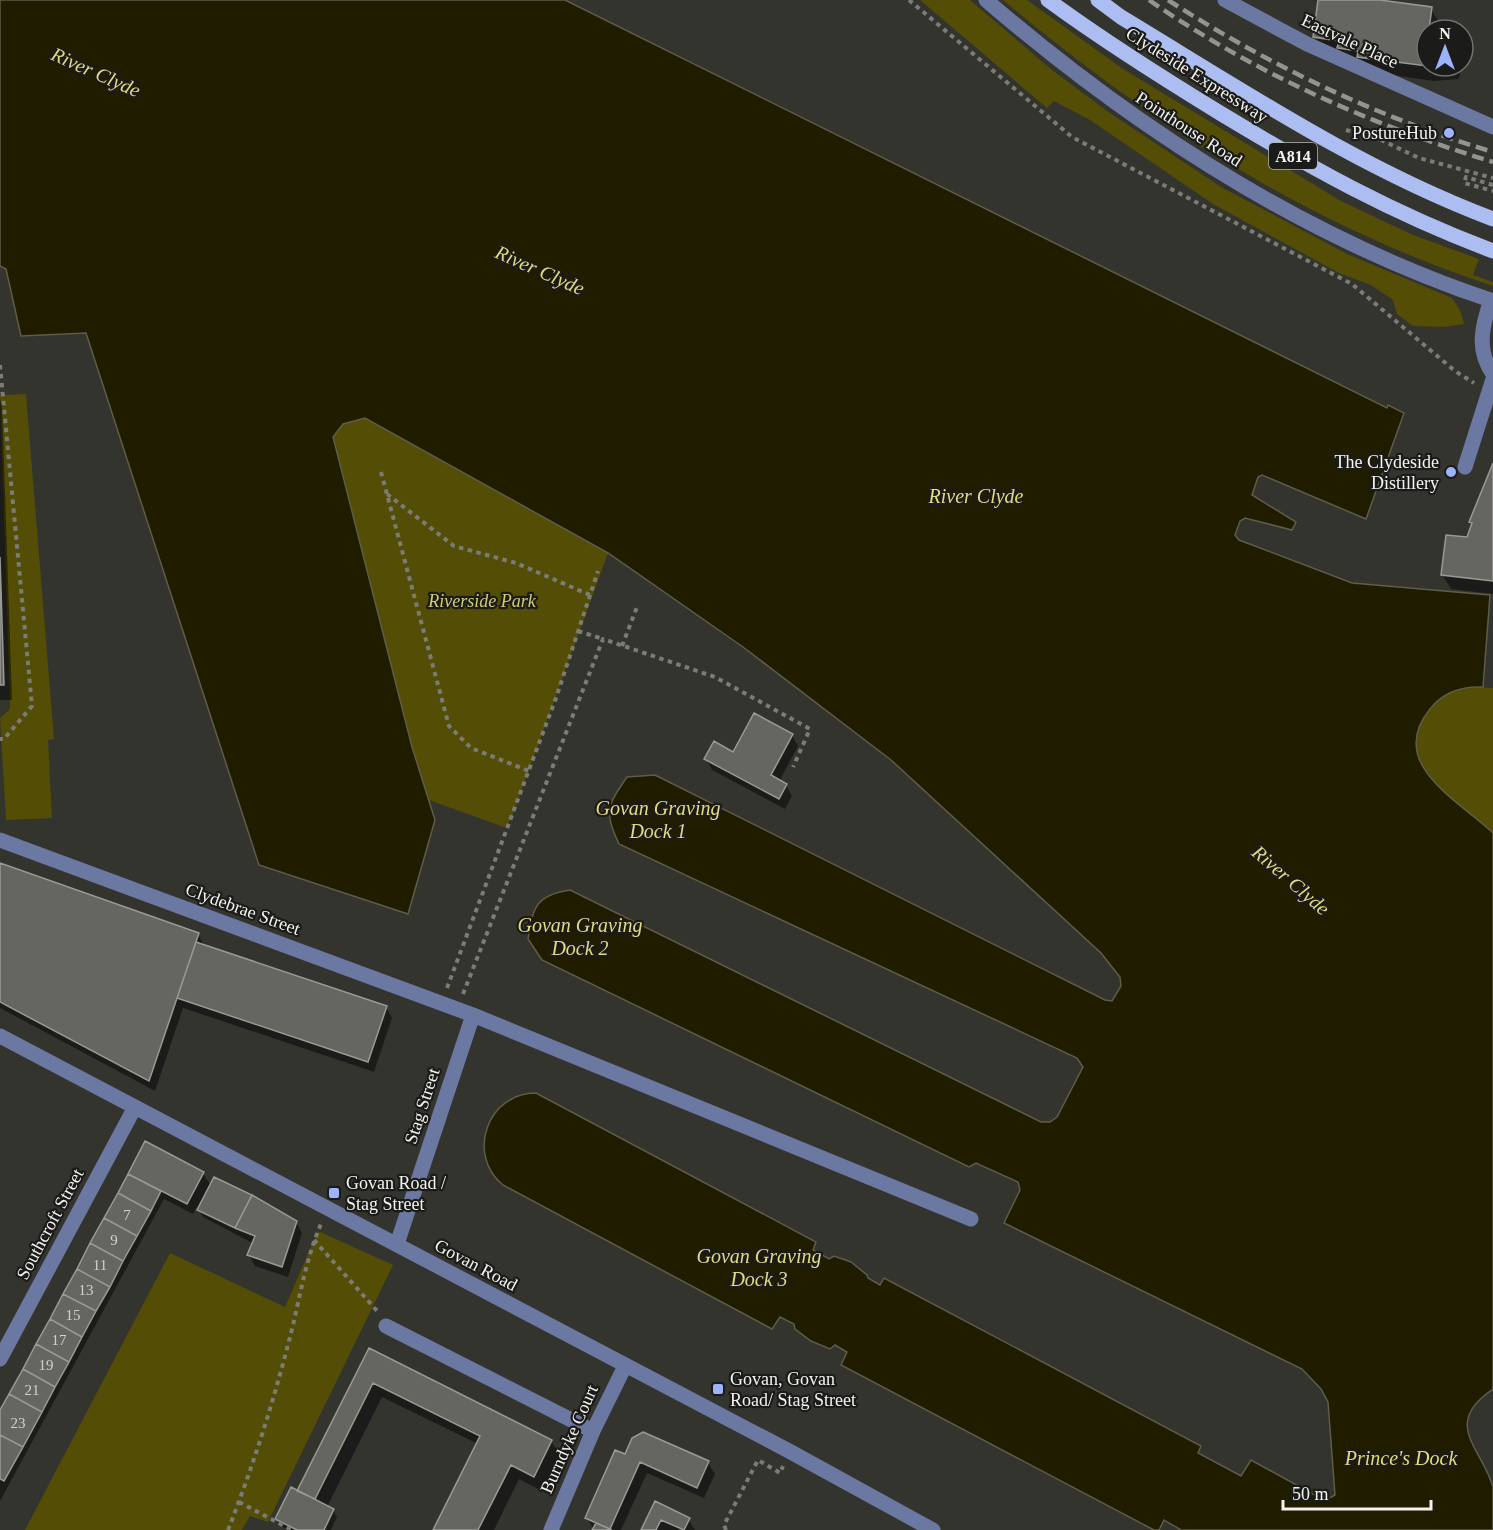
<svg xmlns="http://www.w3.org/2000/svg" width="1493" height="1530" viewBox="0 0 1493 1530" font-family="'Times New Roman',serif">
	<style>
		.green { fill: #534d06 }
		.water { fill: #1f1c00; stroke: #5f5c48; stroke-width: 1.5 }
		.shadow { fill: #0007 }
		.building { fill: #666661; stroke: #9a9994; stroke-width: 1.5 }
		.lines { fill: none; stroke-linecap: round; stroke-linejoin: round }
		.path { stroke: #7c7c77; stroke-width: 4; stroke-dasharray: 4.5 4.5; stroke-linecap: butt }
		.minor { stroke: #6a78a2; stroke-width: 15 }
		.major { stroke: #acbef1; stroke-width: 15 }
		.rail { stroke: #93938f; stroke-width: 4.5; stroke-dasharray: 12 6; stroke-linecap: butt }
		.poi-dot { fill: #9cb4fd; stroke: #1b1b19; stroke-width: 2 }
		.labels { text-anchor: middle; stroke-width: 4.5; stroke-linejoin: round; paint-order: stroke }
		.number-label { font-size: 15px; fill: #d0d0cc }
		.shield { fill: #1b1b19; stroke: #b2b2b0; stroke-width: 1.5 }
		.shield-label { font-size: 16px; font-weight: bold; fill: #f3f3f0 }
		.street-label { font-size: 18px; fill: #f3f3f0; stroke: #1b1b19 }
		.poi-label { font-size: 18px; fill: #f3f3f0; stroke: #1b1b19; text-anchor: end }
		.park-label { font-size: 18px; font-style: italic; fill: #d4cc6d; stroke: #1b1b19 }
		.water-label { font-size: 20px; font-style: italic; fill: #e3db7c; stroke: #1b1b19 }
	</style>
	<rect width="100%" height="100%" fill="#34342f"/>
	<path class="green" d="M920 0H970L1052 70 1107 111 1221 187 1347 254 1452 298 1460 310 1464 324 1445 327 1413 326 1397 314 1393 300 1371 285 1339 273 1213 204 1090 120 1054 101 1047 108Z
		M1003 0H1027L1123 69 1341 201 1413 235 1479 259 1473 275 1493 282V286C1310 226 1149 123 1003 0Z
		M26 394 54 739 48 740 52 818 6 820 0 718 10 709 0 395Z
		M365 418 608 553 511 820 504 827 429 800 412 747 333 437 343 424Z
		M1473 687 1493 688V833C1461 802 1390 768 1426 713 1437 697 1453 689 1473 687Z
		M318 1231 393 1265 268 1522 250 1516 242 1530H25L170 1253 285 1307Z"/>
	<path class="water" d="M0 0H565L1387 408 1388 405 1404 413 1366 519 1262 475 1258 477 1252 495 1296 522 1292 530 1245 518 1240 521 1235 535 1239 540 1352 583 1490 595 1483 687C1462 686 1443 692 1430 709 1385 764 1460 801 1493 833V1389C1441 1424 1482 1448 1493 1487 1493 1500 1493 1517 1493 1530H1181L1164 1520 1159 1530H1154L841 1365 847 1352 835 1345 830 1349 811 1341 795 1329 794 1324 780 1317 772 1329 503 1185C466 1155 487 1093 536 1093L816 1242 813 1250 829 1259 834 1256 851 1262 867 1275 868 1278 880 1285 884 1278 1201 1446 1198 1453 1241 1476 1251 1460 1320 1498 1328 1499 1335 1495 1328 1402 1321 1389 1302 1369 1004 1223 1020 1190 1018 1182 976 1163 969 1167 542 960 528 939C533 907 536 895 570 890L1041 1122H1050L1057 1117 1083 1067 1077 1058 619 844C604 811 607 806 627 777L655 775 1105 1000 1112 1001 1121 986 1120 977 1101 953 891 760 743 647 608 553 365 418 343 424 333 437 412 747 435 820 408 914 259 865 86 333 21 336 6 269 0 266Z"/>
	<path class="shadow" d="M1313 0H1369L1431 9 1440 24 1439 30H1427V66H1449V71L1452 72V66H1461L1459 79 1433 81 1367 71 1323 51 1315 37 1320 1Z
		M0 400 2 404 12 700H0Z
		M1493 467V594L1451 589 1442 574 1468 539 1473 525 1471 522Z
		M792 735 798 746 779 782 786 785 792 796 785 809 712 770 706 759 734 754Z
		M0 864 198 934 204 945 386 1007 392 1018 374 1072 183 1008 155 1091 0 1008Z
		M146 1143 203 1173 211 1186 296 1222 302 1233 288 1277 255 1266 249 1255 254 1244 203 1217 197 1207 193 1214 164 1199 0 1501V1413Z
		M369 1350 551 1441 560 1455 542 1491 519 1479 494 1530H434L478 1444 382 1397 327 1507 333 1510 337 1517 331 1530H288L281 1526 277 1519 298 1492Z
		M626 1456 708 1463 715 1474 704 1498 647 1473 621 1530H594L587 1518Z
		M655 1503 688 1519 695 1530H642Z"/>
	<path class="building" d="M1318 0H1380L1432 7 1429 30H1431H1427V66L1357 57 1358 51 1337 48 1339 41 1313 37Z
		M1493 463V581L1441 575 1446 535 1467 537 1472 523 1469 522Z
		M0 557 4 685H0Z
		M754 713 793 734 771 775 787 784 779 799 704 759 714 741 733 752Z
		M0 863 199 933 149 1081 0 1002Z
		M196 942 387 1006 368 1062 177 998Z
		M145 1141 204 1172 187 1204 128 1174Z
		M128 1174 161 1191 151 1211 118 1193Z
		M214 1177 252 1195 235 1228 197 1210Z
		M118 1193 151 1211 137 1236 104 1218Z
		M252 1195 297 1221 282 1267 247 1255 255 1236 235 1228Z
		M104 1218 137 1236 123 1261 90 1243Z
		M90 1243 123 1261 110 1287 77 1269Z
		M77 1269 110 1287 96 1311 63 1294Z
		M63 1294 96 1311 82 1337 50 1319Z
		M50 1319 82 1337 69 1362 36 1344Z
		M36 1344 69 1362 55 1387 23 1369Z
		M369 1348 552 1440 534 1477 511 1465 478 1530H433L480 1436 373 1383 315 1499 297 1491Z
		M23 1369 55 1387 42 1412 9 1394Z
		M9 1394 42 1412 23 1447 0 1435V1410Z
		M643 1432 709 1461 697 1488 640 1462 610 1529 585 1518 615 1450 625 1454 632 1438Z
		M0 1435 23 1447 4 1481 0 1479Z
		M291 1487 334 1509 324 1530H297L275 1519Z
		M655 1501 690 1518 684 1530 661 1520 656 1530H641Z
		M596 1523 610 1529 612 1530H592Z"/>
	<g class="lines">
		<path class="path" d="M909 0 1072 137 1352 284 1455 371 1474 383
			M1346 130 1377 138 1419 158 1493 178
			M1493 185 1466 177 1464 183 1493 191
			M0 365 32 706 4 739H0
			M381 472 449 726 471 748 529 771
			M387 494 454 546 516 563 590 595
			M578 631 603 639
			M622 646 637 607
			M447 988 556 698 598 571
			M463 994 603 639 715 677 810 729 793 767
			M314 1240 379 1313
			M239 1502 292 1530
			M228 1530C254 1464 276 1394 293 1325 301 1291 307 1256 321 1224
			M726 1530 724 1525 758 1460 780 1473 783 1466"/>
		<path class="minor" d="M986 0C1136 129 1304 238 1493 301
			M1225 0 1307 44 1493 127
			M1491 300C1482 326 1476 350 1493 374
			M1465 467 1493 379
			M0 840 473 1015 971 1219
			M0 1036 789 1451 933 1530
			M397 1244 473 1015
			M386 1326 593 1431
			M0 1359 135 1107
			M551 1530 593 1431 625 1366"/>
		<path class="major" d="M1048 0C1104 41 1161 77 1220 113 1311 168 1392 213 1493 251
			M1098 0 1121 17C1242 90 1360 169 1493 219"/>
		<path class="rail" d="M1149 0C1254 73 1371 125 1493 162
			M1168 0C1270 66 1377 117 1493 152"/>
	</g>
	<g class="poi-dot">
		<circle cx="1449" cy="133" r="6"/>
		<circle cx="1451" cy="472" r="6"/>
		<rect x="328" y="1187" width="12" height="12" rx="3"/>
		<rect x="712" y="1383" width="12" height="12" rx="3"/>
	</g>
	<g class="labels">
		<g class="number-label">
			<text x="127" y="1220">7</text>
			<text x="114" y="1245">9</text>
			<text x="100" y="1270">11</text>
			<text x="86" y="1295">13</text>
			<text x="73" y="1320">15</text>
			<text x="59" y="1345">17</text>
			<text x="46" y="1370">19</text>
			<text x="32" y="1395">21</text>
			<text x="18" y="1428">23</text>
		</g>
		<rect class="shield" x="1269" y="143" width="48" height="26" rx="4.5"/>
		<g class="shield-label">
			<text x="1293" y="162">A814</text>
		</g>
		<g class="street-label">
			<text transform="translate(1350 41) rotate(25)" y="6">Eastvale Place</text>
			<text transform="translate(1197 75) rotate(32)" y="6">Clydeside Expressway</text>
			<text transform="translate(1189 129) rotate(33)" y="6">Pointhouse Road</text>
			<text transform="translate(243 909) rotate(20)" y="6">Clydebrae Street</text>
			<text transform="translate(422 1106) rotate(-72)" y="6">Stag Street</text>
			<text transform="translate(50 1224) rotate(-62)" y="6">Southcroft Street</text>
			<text transform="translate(476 1265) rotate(28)" y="6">Govan Road</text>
			<text transform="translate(569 1439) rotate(-66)" y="6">Burndyke Court</text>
		</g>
		<g class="poi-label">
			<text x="1437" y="139">PostureHub</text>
			<text x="1439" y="468">The Clydeside<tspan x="1439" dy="21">Distillery</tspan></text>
			<text x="346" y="1189" text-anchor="start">Govan Road /<tspan x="346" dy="21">Stag Street</tspan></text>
			<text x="730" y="1385" text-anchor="start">Govan, Govan<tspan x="730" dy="21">Road/ Stag Street</tspan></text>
		</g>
		<g class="park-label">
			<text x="482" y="607">Riverside Park</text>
		</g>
		<g class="water-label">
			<text transform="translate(96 72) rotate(24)" y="7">River Clyde</text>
			<text transform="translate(540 270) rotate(24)" y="7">River Clyde</text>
			<text x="976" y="503">River Clyde</text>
			<text x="658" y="815">Govan Graving<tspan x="658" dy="23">Dock 1</tspan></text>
			<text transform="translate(1291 880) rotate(41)" y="7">River Clyde</text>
			<text x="580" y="932">Govan Graving<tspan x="580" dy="23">Dock 2</tspan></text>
			<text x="759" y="1263">Govan Graving<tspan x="759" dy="23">Dock 3</tspan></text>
			<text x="1401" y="1465">Prince's Dock</text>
		</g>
	</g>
	<g transform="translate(1445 48)"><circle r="28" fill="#1b1b19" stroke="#71716f" stroke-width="1.5"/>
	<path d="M0-4.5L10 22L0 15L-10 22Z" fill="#9cb4fd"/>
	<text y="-9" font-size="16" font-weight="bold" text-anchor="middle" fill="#f3f3f0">N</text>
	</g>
	<path d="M1283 1500v9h148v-9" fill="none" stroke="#f3f3f0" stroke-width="3"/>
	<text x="1292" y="1500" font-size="18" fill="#f3f3f0" stroke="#1b1b19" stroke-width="4.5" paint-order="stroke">50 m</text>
</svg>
